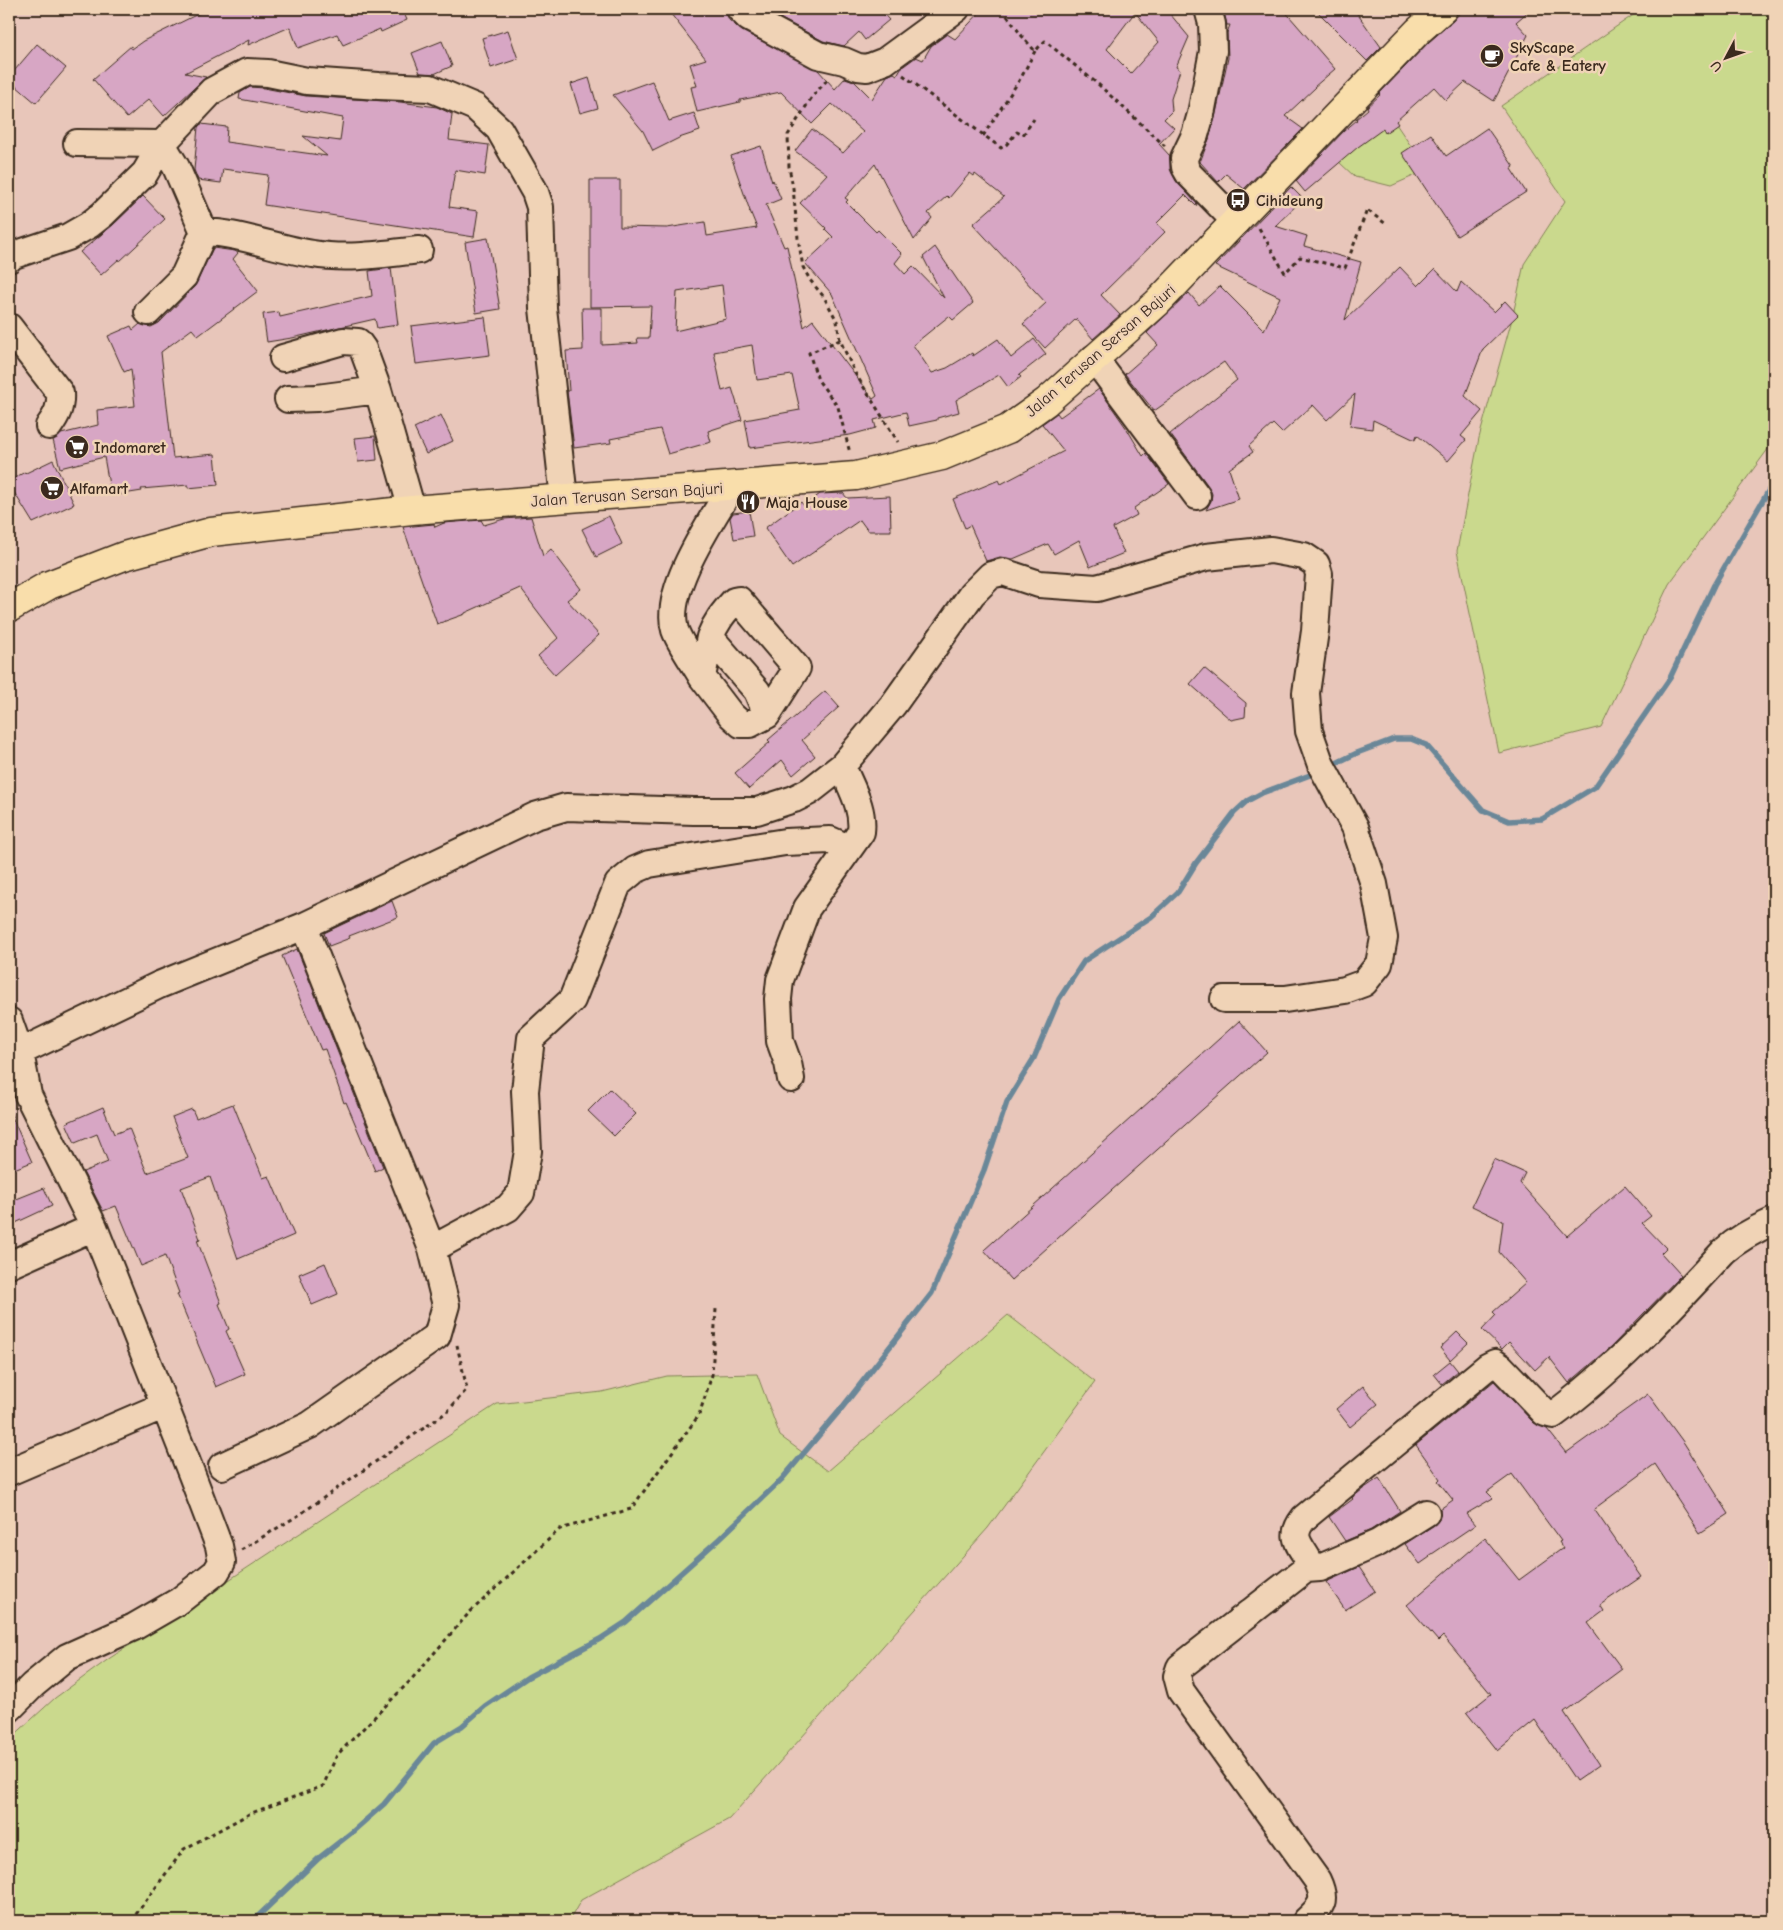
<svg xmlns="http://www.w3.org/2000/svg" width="1783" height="1930" viewBox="0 0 1783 1930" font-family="'Comic Neue',sans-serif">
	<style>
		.green { fill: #cad98d; stroke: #828256 }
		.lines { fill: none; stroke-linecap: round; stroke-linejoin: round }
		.stream { stroke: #6a8798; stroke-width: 5.5 }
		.building { fill: #d7a6c4; stroke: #3b2a1e; fill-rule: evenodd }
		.minor-casing { stroke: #3b2a1e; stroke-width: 30 }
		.major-casing { stroke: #3b2a1e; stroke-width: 31 }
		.path { stroke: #3b2a1e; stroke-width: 3; stroke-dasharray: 4 4; stroke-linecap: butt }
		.minor { stroke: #f0d3b6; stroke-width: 26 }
		.major { stroke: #f9deab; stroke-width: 28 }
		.labels { text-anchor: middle; stroke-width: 5; stroke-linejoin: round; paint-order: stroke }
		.poi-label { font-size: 16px; font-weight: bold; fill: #3b2a1e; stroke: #f0d3b6; text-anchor: start }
		.street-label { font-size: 16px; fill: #3b2a1e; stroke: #f0d3b6 }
	</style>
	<rect width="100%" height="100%" fill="#e8c6ba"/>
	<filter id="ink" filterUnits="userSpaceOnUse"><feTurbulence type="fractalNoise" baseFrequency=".02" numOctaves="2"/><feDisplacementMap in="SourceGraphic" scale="10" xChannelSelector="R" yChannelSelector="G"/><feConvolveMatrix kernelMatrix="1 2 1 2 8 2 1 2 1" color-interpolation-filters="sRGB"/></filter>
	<g filter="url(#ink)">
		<path class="green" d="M1642 9H1774V441L1669 584 1601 727 1499 753 1457 551 1479 438 1512 319 1524 264 1565 201 1501 106Z
			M1386 109 1427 170 1391 186 1355 177 1324 148Z
			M1008 1315 1095 1382 988 1528 729 1819 581 1900 569 1921H9V1740L55 1698 110 1658 497 1404 602 1392 667 1376 757 1374 780 1436 828 1471Z"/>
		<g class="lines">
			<path class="stream" d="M1328 767 1357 753 1394 739H1411L1426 745 1483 810 1509 821 1542 819 1595 787 1670 678 1714 585 1774 481
				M253 1921 319 1858 351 1833 384 1804 434 1743 462 1726 485 1706 528 1677 600 1639 626 1622 719 1539 782 1479 841 1409 932 1293 984 1170 1007 1102 1034 1058 1059 999 1084 961 1151 917 1178 892 1196 863 1234 813 1247 801 1262 793 1318 772"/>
		</g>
		<path class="building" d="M208 9H402L407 20 381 32 380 29 343 45 337 34 298 48 290 27 248 45 249 40 185 73 206 77 164 116 149 99 127 118 93 79 131 46 132 49 143 41Z
			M667 9H725L729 20 742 31 818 70 835 89 845 78 854 81 872 99 887 76 894 73 897 75 901 68 916 57 923 60 931 46 947 34 955 39 983 9H1166L1189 37 1176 67 1180 70 1171 99 1172 111 1164 119 1174 128 1159 144 1170 156V169L1176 181 1197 204 1196 206 1185 195 1157 223 1165 232 1101 295 1120 315 1093 339 1076 319 1045 348 1023 324 1046 303 973 224 1004 197 975 174 974 176 970 173 949 198 947 196 928 213 932 218 914 240 875 164 845 198 848 200 846 202 876 232 878 230 902 254 895 263 905 274 913 266 944 298 923 257 935 247 973 303 953 320 949 316 913 345 932 373 947 368 972 353 973 356 998 339 1011 358 1034 339 1046 354 1019 375 1021 377 1008 387 999 375 956 400 959 412 937 418V420L909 426 906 412 874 420 876 428 850 435 750 448 745 420 800 410 792 375 757 380 752 345 714 352 722 391 732 388 742 420 708 431 711 442 668 454 660 429 610 439 611 443 574 448 567 391H569L566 351 583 350 582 308H602V345L638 343 637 338H649L651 306 590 307V180H620V227L667 228 705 222 707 236 757 228 750 211 749 212 750 211 731 156 761 146 772 182 773 180 781 199 766 205 784 247 787 246 804 327 813 320 873 399 877 396 832 294 805 263 833 237 825 229 826 228 800 203 827 174 795 151 812 129 843 153 863 132 832 104 812 124 781 92 740 100V102L697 112 691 87 697 86 690 64 706 59ZM1135 12 1159 42 1131 73 1107 49ZM722 285 726 319 675 331 677 292Z
			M763 9H879L889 20 865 40 859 32 844 46 823 41Z
			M1223 9H1283L1335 69 1314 87 1315 88 1285 116 1303 129 1244 189 1226 174 1218 182 1200 162 1209 139 1215 118 1228 58 1227 33 1230 25H1227Z
			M1315 9H1354L1381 47 1367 61Z
			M1463 9H1531L1516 22 1528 35 1494 101 1465 82 1446 100 1434 87 1396 121 1398 124 1385 133 1383 129 1358 147 1305 192 1296 181 1344 131 1357 120 1356 119 1368 109 1367 107 1380 95 1379 94 1429 42 1453 21Z
			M508 30 518 59 491 68 482 38Z
			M442 41 452 66 434 74 420 73 412 53Z
			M37 44 66 68 36 103 9 80V77Z
			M589 78 598 108 580 113 571 84Z
			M652 81 669 121 694 113 700 131 679 138 653 151 643 131 613 95Z
			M250 87 264 88 306 96 400 102 437 107 452 114 449 140 489 145 485 175 455 170 449 207 478 211 474 237 264 205 268 175 223 169 221 183 198 180 194 170 198 127 201 124 227 127 226 142 327 156 303 136 340 141 343 118 239 99 240 93Z
			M1487 128 1514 167 1511 169 1526 192 1457 236 1402 153 1431 134 1446 156Z
			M1291 187 1303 199 1275 226 1307 236 1304 246 1361 262 1345 320 1400 267 1418 286 1435 269 1457 292 1461 282 1494 312 1505 301 1518 315 1483 349 1465 396 1482 411 1461 436 1466 440 1448 461 1417 435 1415 440 1373 420 1372 429 1350 426 1355 394 1327 420 1313 405 1282 433 1273 424 1249 446 1253 452 1229 469 1239 499 1206 510 1211 501 1212 494 1209 487 1170 434 1237 380 1224 362 1154 411 1125 374 1158 345 1147 333 1189 293 1199 305 1220 286 1264 330 1280 297 1215 266Z
			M143 196 165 219 120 261 119 259 101 275 80 252 113 225Z
			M488 238 500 309 476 313 465 242Z
			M213 248 235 251 238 253 233 259 258 291 198 336 192 329 161 352 173 458 215 454 218 485 188 488V485L141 489 142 491 111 496 104 457 60 468 53 440 61 434 98 425 97 410 135 406 131 369 124 372 108 336 131 326 133 330 140 324 151 327 159 323 195 286Z
			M391 268 398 325 377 328 375 319 292 338 267 342 263 314 279 312 280 317 372 296 369 271Z
			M485 317 490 355 416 364 411 326Z
			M1099 389 1127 429 1143 456 1146 453 1169 484 1134 508 1137 515 1113 528 1124 553 1090 567 1079 540 1054 554 1048 544 1013 559 1000 557 986 561 970 525 965 528 953 499 999 480 1001 484 1064 451 1042 424 1057 413 1060 417Z
			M441 415 453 441 426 454 414 428Z
			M375 436 377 460 358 462 355 438Z
			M53 460 74 504 33 523 9 484V481L25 472 26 473Z
			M843 493 847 498 890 496 891 531H868L860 520 792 567 765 528 801 502 804 506 820 494Z
			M749 511 753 536 734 539 730 518 733 513Z
			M609 516 622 544 596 557 582 529Z
			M531 517 543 556 551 549 581 589 567 600 599 635 555 675 538 656 558 638 520 588 465 613V614L437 624 403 527 434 524 435 527 444 523 481 520 484 525 504 519Z
			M1204 668 1246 703 1245 717 1231 720 1190 684Z
			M825 691 839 707 802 740 815 756 793 775 782 760 749 789 735 773 770 742 768 740Z
			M392 901 398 917 349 936 350 938 329 946 324 933Z
			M297 949 383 1167 375 1171 346 1102 344 1103 325 1049 321 1050 282 956Z
			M1239 1021 1267 1052 1011 1280 984 1250Z
			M610 1089 636 1114 614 1136 588 1111Z
			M233 1104 263 1178 269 1176 294 1235 238 1259 210 1177 181 1188 200 1239 197 1240 221 1303 219 1304 229 1329 226 1331 245 1374 216 1387 177 1294 179 1293 165 1256 141 1266 116 1206 103 1211 83 1172 108 1162 97 1134 75 1143 66 1123 103 1107 114 1134 129 1128 147 1173 188 1158 172 1117 192 1109 196 1118Z
			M9 1110 32 1162 9 1171Z
			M1494 1159 1525 1173 1520 1183 1567 1236 1625 1186 1651 1216 1642 1223 1666 1248 1661 1253 1681 1275 1611 1347 1569 1383 1549 1357 1535 1370 1509 1342 1502 1349 1482 1330 1496 1315 1493 1312 1526 1283 1499 1252 1503 1221 1472 1206Z
			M44 1188 52 1206 9 1226V1202Z
			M325 1263 338 1294 312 1305 299 1274Z
			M1457 1332 1468 1343 1450 1360 1440 1348Z
			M1450 1361 1458 1371 1442 1384 1434 1374Z
			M1494 1381 1534 1423 1547 1429 1566 1453 1648 1394 1684 1443 1729 1514 1700 1533 1655 1464 1594 1509 1641 1577 1600 1605 1604 1611 1588 1623 1622 1669 1564 1712 1599 1765 1576 1781 1535 1720 1497 1751 1467 1713 1491 1694 1443 1636 1438 1641 1407 1605 1485 1538 1519 1580 1563 1548 1559 1542 1561 1541 1512 1474 1487 1492 1493 1498 1466 1514 1475 1525 1429 1556 1430 1557 1420 1564 1405 1544 1434 1525 1439 1520 1440 1509 1453 1500 1438 1481 1440 1479 1416 1445Z
			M1363 1386 1378 1404 1350 1427 1336 1409Z
			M1379 1478 1400 1511 1371 1530 1345 1541 1329 1517 1353 1499 1352 1498 1363 1489Z
			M1359 1567 1375 1591 1345 1610 1326 1582Z"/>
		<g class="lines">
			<g class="minor-casing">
				<path id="minor" d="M740 9 749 18 818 55 844 61 858 67 867 68 885 61 956 9
					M1208 9 1212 24 1213 51 1201 114 1195 135 1184 158 1185 167 1189 174 1236 222
					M77 143 162 144
					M204 232C241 233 277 249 313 254 348 260 384 254 419 250
					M9 259 11 256 68 237 89 225 103 214 145 173 162 144 212 91 247 72 268 73 307 81 379 86 430 88 475 107 499 129 535 192 540 207 543 308 564 498
					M148 312 184 276 204 232 176 167 162 144
					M9 327 60 393C61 407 57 415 49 426
					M283 358 343 341 358 342 363 349 378 390 412 510
					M1094 358 1197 496
					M288 399 317 398 378 390
					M710 637C716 622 723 613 734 601L739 600 797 668 767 715 750 724H741L731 715 702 677 710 637 757 691 767 715
					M702 677C694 663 680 644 675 630 663 590 712 520 732 486
					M9 1021 20 1052 28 1095 94 1227 192 1475 219 1546 222 1562 216 1572 179 1601 134 1627 67 1657 33 1685 9 1709
					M9 1056 20 1052 159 985 304 926 535 816 566 807 694 811H757L794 799 810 791 842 766 893 705 972 594 991 575 1003 572 1039 584 1097 588 1206 557 1271 550 1304 556 1316 564 1319 574 1315 631 1306 693 1309 731 1321 765 1355 827 1374 884 1384 938 1379 964 1364 983 1345 990 1285 999H1224
					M791 1079 788 1063 780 1041 778 999 780 980 807 908 861 832C864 808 851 788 842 766
					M432 1249 508 1208 521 1193 528 1151 525 1091 531 1038 572 1000 618 884 635 870 649 864 785 842 830 840 848 848
					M9 1265 94 1227
					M222 1466 310 1425 437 1336 446 1305 432 1249 304 926
					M9 1472 165 1405
					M1306 1569 1320 1568 1378 1543 1426 1513
					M1306 1921C1322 1906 1327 1901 1317 1880L1181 1691 1177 1676 1180 1667 1306 1569 1309 1561C1299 1543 1289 1537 1304 1518L1487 1367 1495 1363 1501 1367 1545 1413 1553 1415C1616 1369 1672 1307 1724 1251 1740 1237 1756 1229 1774 1221"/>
			</g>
			<g class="major-casing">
				<path id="major" d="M9 608 49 585 124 556 211 532 412 510 856 476 942 456 1008 429 1046 402 1157 303 1418 31 1443 9"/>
			</g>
			<path class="path" d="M1002 9 1022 36 1035 51 1045 41 1099 85 1165 146
				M903 75 1001 148 1006 145 1017 132 1023 135 1034 119
				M827 80 812 97 788 135 789 167 793 188 798 238 803 267 810 280 824 297 837 321 840 340 855 373 898 442
				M983 136 1022 76 1035 51
				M1259 228 1285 273 1300 257 1345 268 1367 210 1386 224
				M840 340 809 353 818 380 838 407 850 453
				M241 1550 299 1515 447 1412 467 1389 457 1345
				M131 1921 184 1849 249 1814 323 1786 337 1755 409 1682 469 1613 560 1529 631 1509 699 1415 712 1375 716 1309"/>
			<use href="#minor" class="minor"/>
			<use href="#major" class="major"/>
		</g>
	</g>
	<defs>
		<g id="cafe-disc" transform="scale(1.25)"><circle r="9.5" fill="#3b2a1e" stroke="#f0d3b6"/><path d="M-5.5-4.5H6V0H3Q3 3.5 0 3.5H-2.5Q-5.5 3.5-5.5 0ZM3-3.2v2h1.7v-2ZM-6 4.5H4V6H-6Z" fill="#fff"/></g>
		<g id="bus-disc" transform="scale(1.25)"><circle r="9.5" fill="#3b2a1e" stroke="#f0d3b6"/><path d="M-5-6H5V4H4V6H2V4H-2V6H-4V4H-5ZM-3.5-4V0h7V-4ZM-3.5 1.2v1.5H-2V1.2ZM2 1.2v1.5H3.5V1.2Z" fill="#fff"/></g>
		<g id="supermarket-disc" transform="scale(1.25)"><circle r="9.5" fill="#3b2a1e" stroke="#f0d3b6"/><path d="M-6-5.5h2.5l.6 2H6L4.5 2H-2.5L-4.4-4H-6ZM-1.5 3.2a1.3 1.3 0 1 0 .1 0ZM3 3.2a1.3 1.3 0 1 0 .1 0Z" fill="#fff"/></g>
		<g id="restaurant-disc" transform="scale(1.25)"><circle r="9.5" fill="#3b2a1e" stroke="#f0d3b6"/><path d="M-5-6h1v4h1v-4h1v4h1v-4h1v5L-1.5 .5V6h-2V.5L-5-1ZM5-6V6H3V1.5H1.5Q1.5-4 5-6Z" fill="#fff"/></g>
	</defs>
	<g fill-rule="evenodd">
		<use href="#cafe-disc" x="1492" y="56"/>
		<use href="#bus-disc" x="1238" y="200"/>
		<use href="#supermarket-disc" x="77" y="447"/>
		<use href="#supermarket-disc" x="52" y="488"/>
		<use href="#restaurant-disc" x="748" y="502"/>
	</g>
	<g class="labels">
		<g class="poi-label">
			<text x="1510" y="53">SkyScape<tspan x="1510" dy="18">Cafe &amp; Eatery</tspan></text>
			<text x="1256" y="206">Cihideung</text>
			<text x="94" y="453">Indomaret</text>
			<text x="70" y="494">Alfamart</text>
			<text x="766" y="508">Maja House</text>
		</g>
		<g class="street-label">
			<text transform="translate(1100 350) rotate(-41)" y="6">Jalan Terusan Sersan Bajuri</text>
			<text transform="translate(627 494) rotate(-4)" y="6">Jalan Terusan Sersan Bajuri</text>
		</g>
	</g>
	<rect width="1783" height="1930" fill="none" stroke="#f0d3b6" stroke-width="30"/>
	<rect x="15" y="15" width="1753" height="1900" fill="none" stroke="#3b2a1e" stroke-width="2" filter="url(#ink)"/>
	<g transform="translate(1726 58) rotate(229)" stroke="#f0d3b6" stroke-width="4" paint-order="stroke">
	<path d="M0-4L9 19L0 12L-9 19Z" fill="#3b2a1e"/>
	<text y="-8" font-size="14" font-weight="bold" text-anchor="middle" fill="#3b2a1e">U</text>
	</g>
</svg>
